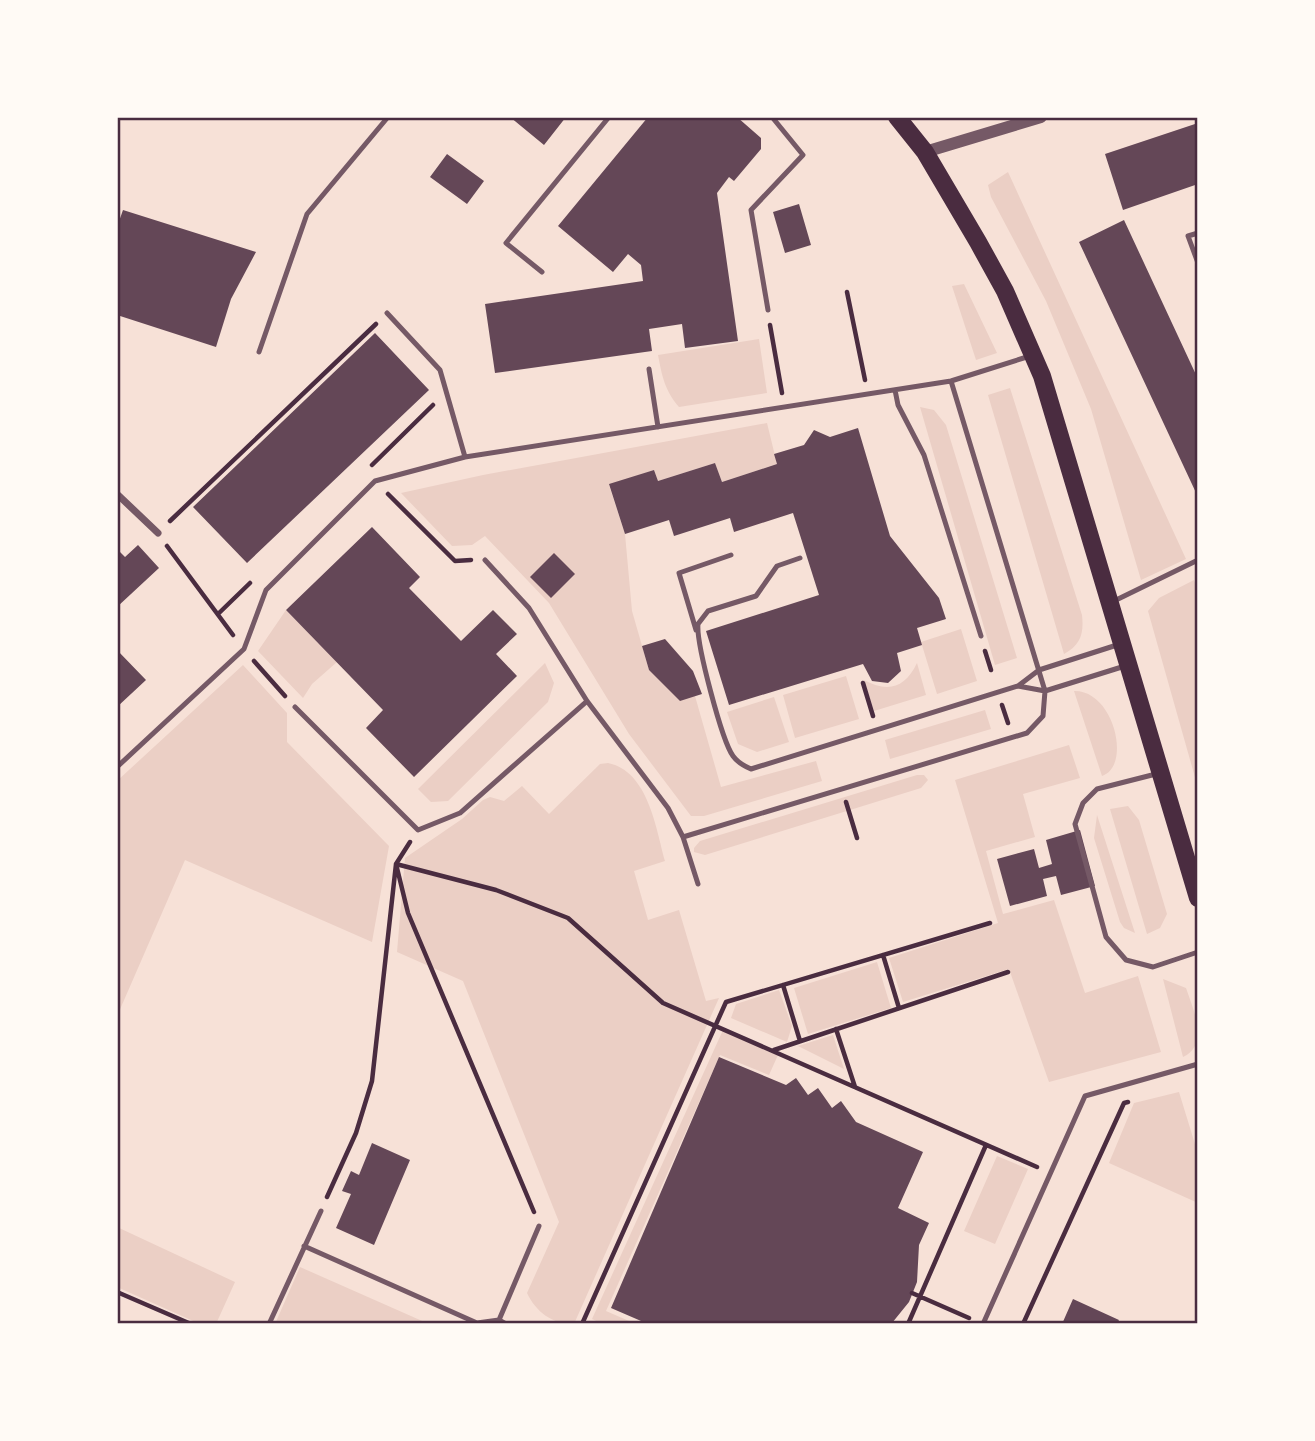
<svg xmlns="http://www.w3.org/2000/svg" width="1315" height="1441" viewBox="0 0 1315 1441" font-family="'IBM Plex Sans',sans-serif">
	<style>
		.green { fill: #ebcfc5 }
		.building { fill: #644757 }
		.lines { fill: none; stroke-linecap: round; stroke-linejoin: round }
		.path { stroke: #4a2c40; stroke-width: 4.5 }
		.service { stroke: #755966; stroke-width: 5 }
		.minor { stroke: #755966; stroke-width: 7 }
		.tertiary { stroke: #755966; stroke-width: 12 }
		.primary { stroke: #4a2c40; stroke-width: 18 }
		.neatline { fill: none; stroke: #4a2c40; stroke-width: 2.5 }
	</style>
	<rect width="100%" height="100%" fill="#f7e1d7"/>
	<path class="green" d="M1008 172 1186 559 1141 580 1091 409 1046 301 991 197 988 185Z
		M964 284 997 353 976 360 952 286Z
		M759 339 767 393 679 407C665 391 662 376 658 355Z
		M1010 388 1082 615C1084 633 1081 645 1064 654L988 395Z
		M920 407 934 410 946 425 1017 658 995 665Z
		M767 423 777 464 722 482 715 463 658 481 654 470 609 485 625 534 632 611 649 670 695 696 721 787 816 761 822 781 704 816H691L629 734 549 603 485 536 472 545 452 546 401 493 483 475Z
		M1194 580 1198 591V788L1148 611 1159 598Z
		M286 610 337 662 312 684 303 698 258 651Z
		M961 629 977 681 937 694 921 642Z
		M545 663 554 683 548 702 448 801 431 802 418 789Z
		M917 663 926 695 874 711 864 680C888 693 905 688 917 663Z
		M243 665 287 713V742L389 846 372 942 185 860 118 1014 117 781Z
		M846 676 859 719 795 738 783 695Z
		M1074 691C1114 690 1132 766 1102 776Z
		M774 697 789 742 757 752 738 744 727 712Z
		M985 710 991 729 890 759 885 740Z
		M1069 745 1080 778 1023 794 1035 837 986 851 1003 914 1054 900 1085 993 1138 976 1161 1052 1049 1082 1009 969 903 1002 889 958 998 923 955 780Z
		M608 763C648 771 656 828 665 861L634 871 648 920 679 910 706 1001 719 998 574 1324C552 1324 536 1312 527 1293L559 1222 463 981 397 952 405 858 462 819 483 800 490 797 504 801 522 786 549 814 600 764Z
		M917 775H924L928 780 921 788 705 855 694 852V848L700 841Z
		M1128 806 1139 820 1167 914 1160 928 1147 934 1110 809Z
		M1097 815 1135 933 1124 928 1120 922 1094 838Z
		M877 962 891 1008 808 1034 794 988Z
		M1163 979 1186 988C1193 1009 1210 1044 1183 1057Z
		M779 990 792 1026 787 1042 731 1018 736 1004Z
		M723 1030 778 1055 769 1075 720 1055 606 1311 636 1324H603L592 1319Z
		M833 1035 844 1069 798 1046Z
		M1179 1092 1198 1154V1203L1109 1163 1134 1103Z
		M997 1156 1028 1169 995 1244 964 1231Z
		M117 1227 235 1282 216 1324H200L117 1287Z
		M300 1267 429 1324H275Z"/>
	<path class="building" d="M510 117H566L544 145Z
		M648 117H737L761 138V149L734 181 729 177 717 193 738 341 685 348 682 324 649 329 652 351 495 373 485 304 643 281 641 265 628 254 613 272 558 226Z
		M1198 123V184L1123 210 1105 154Z
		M447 154 484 181 467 204 430 177Z
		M799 204 811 245 785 253 773 212Z
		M123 210 256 252 231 299 216 347 117 315V227Z
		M1124 220 1198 379V497L1079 242Z
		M375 333 429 390 247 563 193 507Z
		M858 428 890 536 939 598 946 619 917 628 922 645 897 653 901 671 888 683 872 681 863 664 729 705 706 631 819 595 793 513 734 532 730 518 674 536 669 520 625 534 609 484 654 470 658 481 715 463 722 482 777 464 774 454 804 445 814 430 830 437Z
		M372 527 420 577 409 588 461 641 493 610 517 634 496 654 517 676 414 777 366 728 383 710 286 610Z
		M138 545 159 568 117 607V549L125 557Z
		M554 553 575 574 551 598 530 577Z
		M665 639 693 671 702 694 680 701 649 670 642 646Z
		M117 650 146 680 117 707Z
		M1080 830 1095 886 1061 895 1056 876 1043 879 1047 896 1010 906 997 859 1034 849 1039 868 1052 864 1046 840Z
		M719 1057 786 1085 796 1078 808 1095 818 1088 832 1108 841 1101 856 1122 923 1152 898 1208 929 1223 919 1245 917 1282 909 1302 892 1323 648 1324 611 1308Z
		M372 1143 410 1160 374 1245 336 1228 351 1194 342 1191 351 1171 359 1175Z
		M1073 1299 1119 1320 1117 1324H1062Z"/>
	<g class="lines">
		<path class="path" d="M847 292 865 380
			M770 325 782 393
			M372 465 433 405
			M388 494 455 561 471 560
			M170 521 376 324
			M167 546 233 635
			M218 614 250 583
			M985 651 991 670
			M254 661 285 696
			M863 683 873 716
			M1002 705 1008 723
			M846 802 857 838
			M883 955 899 1008
			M783 985 800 1041
			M836 1029 855 1087
			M774 1050 1008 972
			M327 1197 356 1133 372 1081 396 864 410 842
			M534 1212 408 913 396 864 496 890 568 918 663 1003 1037 1167
			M117 1292 191 1324
			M912 1293 969 1318
			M582 1324 726 1002 990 923
			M908 1324 986 1145
			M1023 1324 1124 1103 1128 1102"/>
		<path class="service" d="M1198 233 1188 236 1198 263
			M542 272 506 243 609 117
			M768 310 751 210 803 155 772 117
			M387 313 440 370 465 457
			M259 352 307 214 388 117
			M649 369 658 427
			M895 390 898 405 924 455 981 636
			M800 558 777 566 756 596 708 611 698 624C696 643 722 741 733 756 738 763 744 766 751 769L1018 686
			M485 560 529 608 587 701 668 808 683 837 698 884
			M1114 601 1198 560
			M696 630 679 573 731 555
			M1117 645 1039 670 1018 686 1045 691 1125 666
			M295 707 418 830 460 813 587 701
			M117 767 244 649 266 590 375 481 465 457 951 381 1030 356
			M1156 774 1097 789 1083 803 1075 824 1106 937 1126 960 1153 967 1198 952
			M683 837 1027 733 1043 716 1045 691 951 381
			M304 1246 477 1323 499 1320 506 1324
			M499 1320 539 1226
			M269 1324 321 1211
			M983 1324 1085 1096 1198 1064"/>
		<path class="minor" d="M117 494 158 533"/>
		<path class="tertiary" d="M925 152 1041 117"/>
		<path class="primary" d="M897 117 925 152 978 242 1005 291 1042 376 1198 898"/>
	</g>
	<rect width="1315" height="1441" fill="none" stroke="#fffaf5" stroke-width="238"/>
	<rect x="119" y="119" width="1077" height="1203" class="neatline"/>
</svg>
